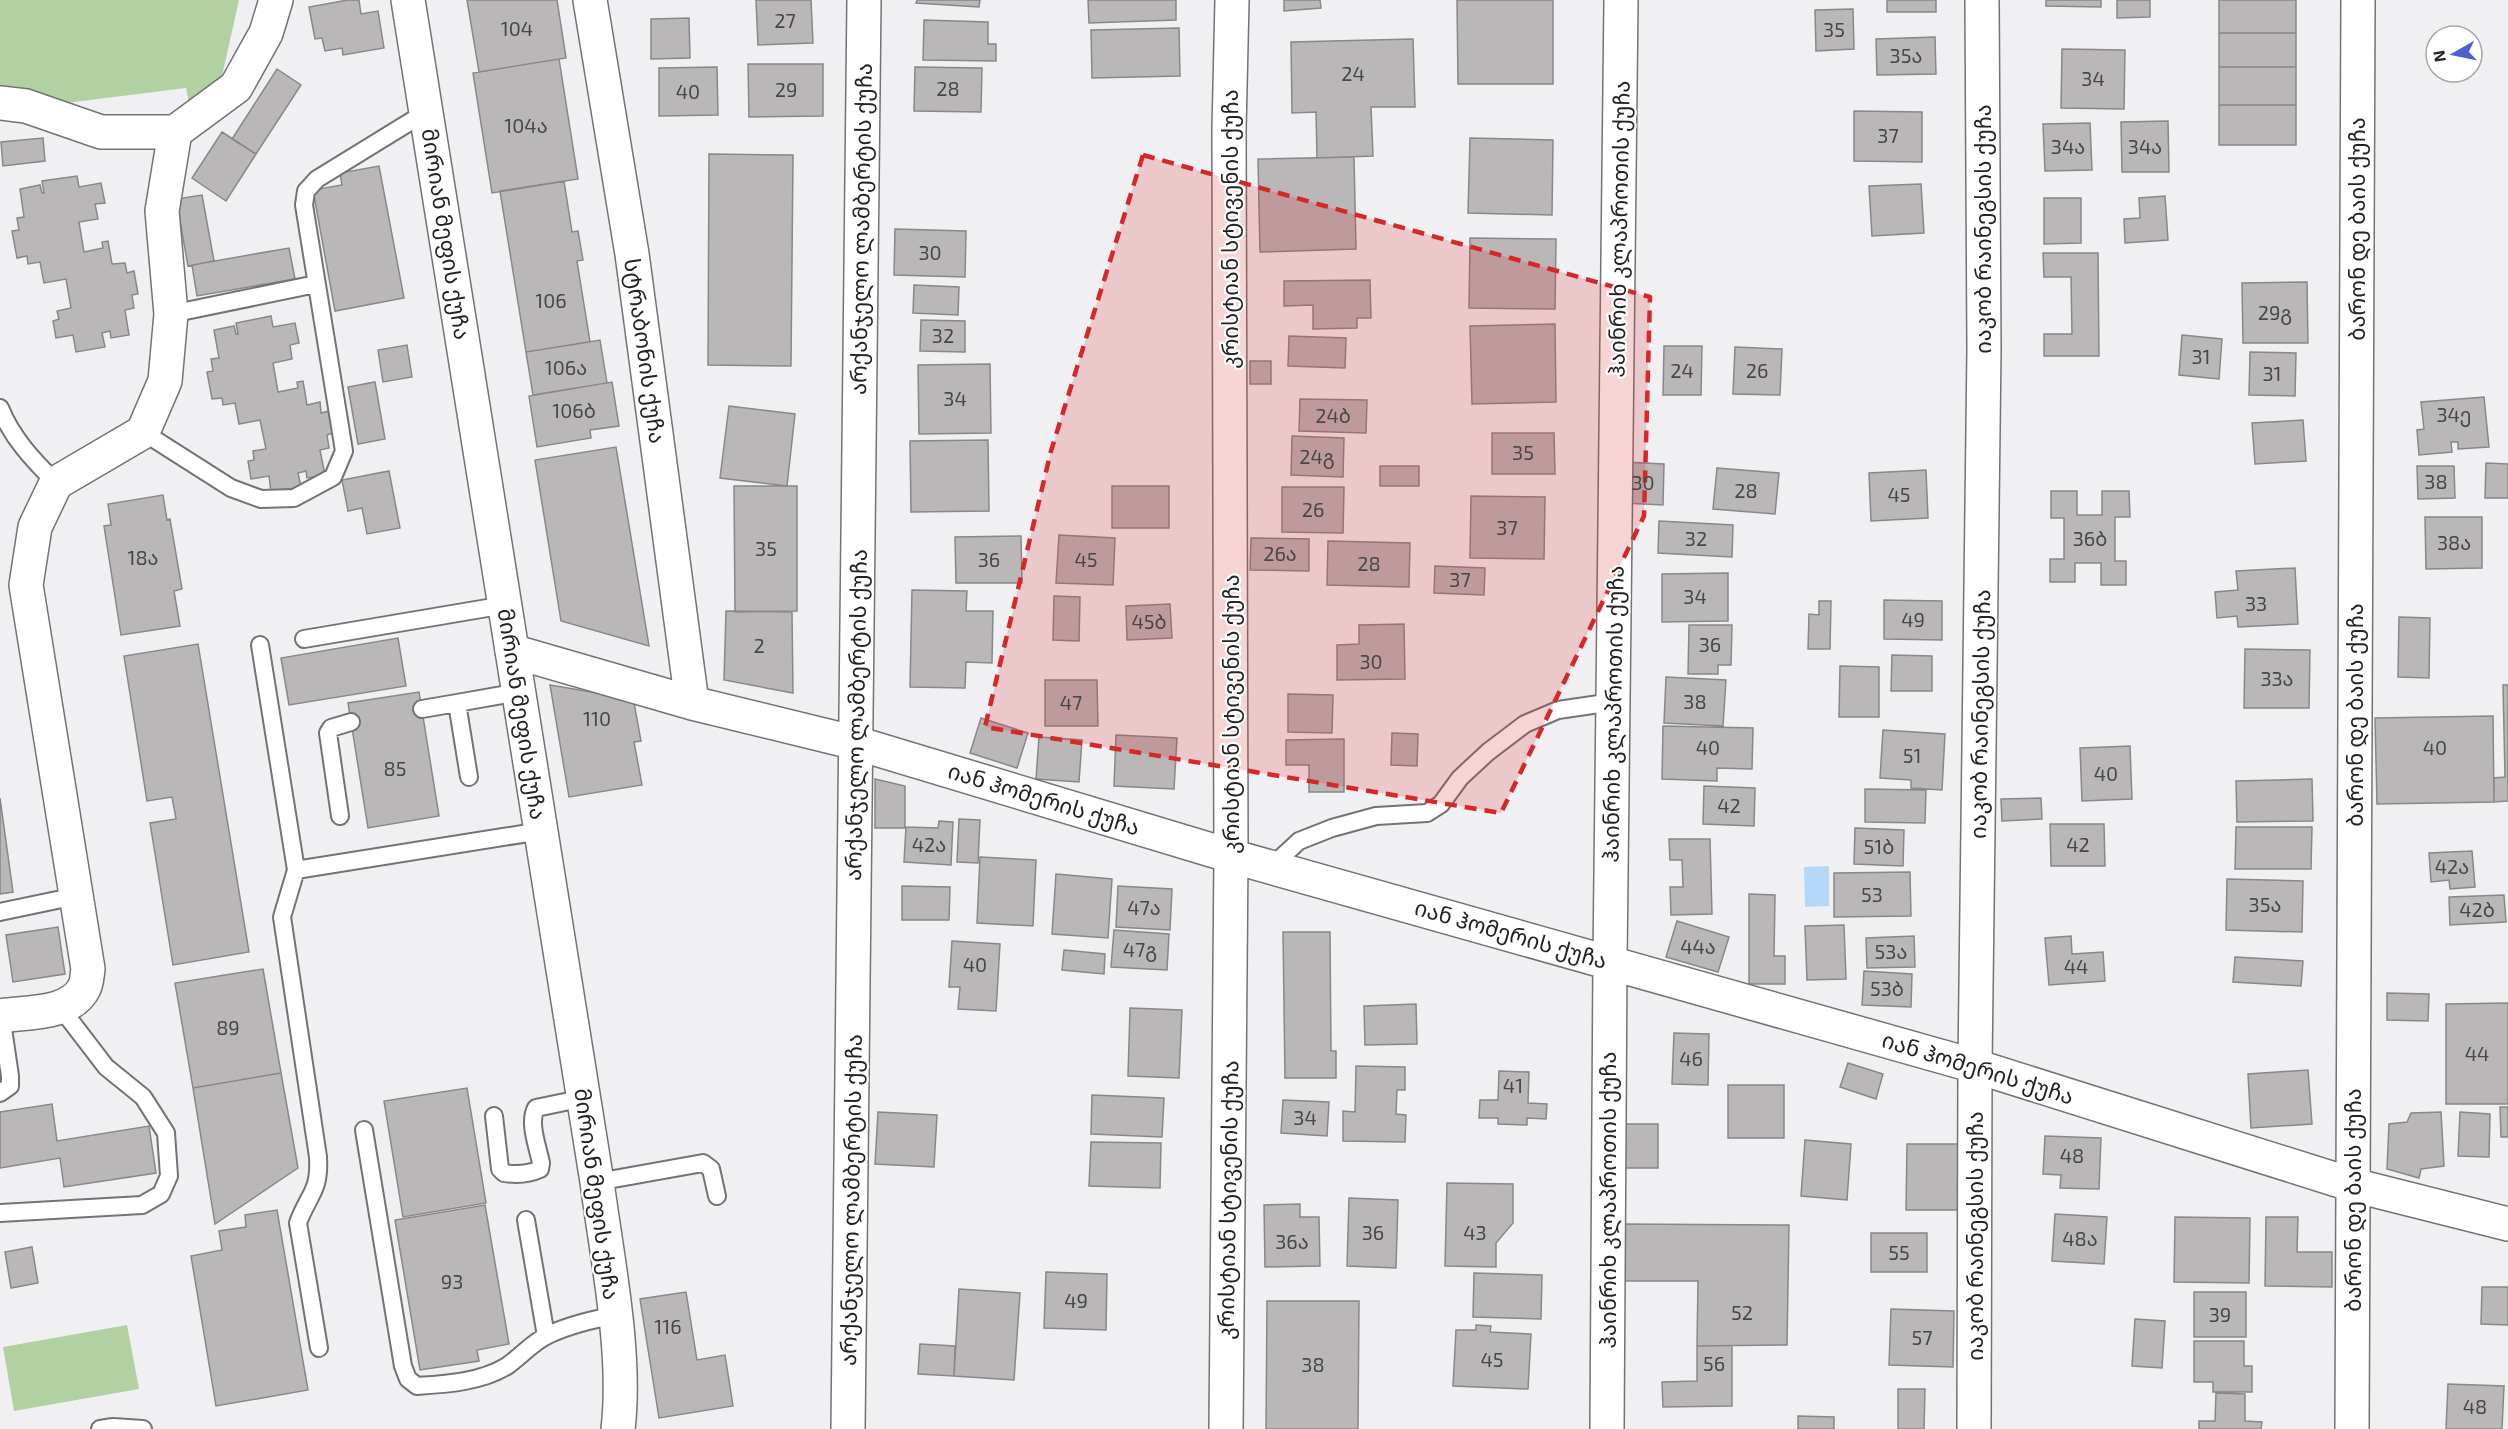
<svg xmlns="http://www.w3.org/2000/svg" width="2508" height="1429" viewBox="0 0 2508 1429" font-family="'Exo 2','Noto Sans Georgian',sans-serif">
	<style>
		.green { fill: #b2d1a3 }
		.water { fill: #b5d7f8 }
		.building { fill: #bab7b9; stroke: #898789; stroke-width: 1.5 }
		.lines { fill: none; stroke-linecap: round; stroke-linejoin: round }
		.lane-casing { stroke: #737375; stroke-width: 20 }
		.street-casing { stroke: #737375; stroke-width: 36 }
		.secondary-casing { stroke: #737375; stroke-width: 36 }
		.lane { stroke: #fff; stroke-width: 16 }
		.street { stroke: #fff; stroke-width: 33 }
		.secondary { stroke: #fff; stroke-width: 33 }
		.marked { fill: #d62828; fill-opacity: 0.2; stroke: #d62828; stroke-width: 4.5; stroke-dasharray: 12 8; stroke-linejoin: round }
		.labels { text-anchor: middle; stroke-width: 4.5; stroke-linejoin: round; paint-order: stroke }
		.number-label { font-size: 20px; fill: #484748 }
		.street-label { font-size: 22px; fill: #222223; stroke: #fff }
	</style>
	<rect width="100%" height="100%" fill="#f0f0f3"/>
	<path class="green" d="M0 0H239L222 76 189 103 186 88 58 104 0 87Z
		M127 1325 139 1389 14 1411 3 1347Z"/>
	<path class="water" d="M1829 866V906L1805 907 1804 867Z"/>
	<path class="building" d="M348 0H359L361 14 378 11 384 48 343 55 342 48 325 51 322 38 315 39 309 7Z
		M467 0H557L566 58 479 72Z
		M756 0H811L813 43 758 45Z
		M917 0H980L979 7 916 3Z
		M1088 0H1176V20L1089 23Z
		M1284 0H1320L1321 8 1284 11Z
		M1457 0H1553V84H1458Z
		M1887 0H1936V12H1887Z
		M2046 0H2101V7L2046 6Z
		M2117 0H2150V17L2117 18Z
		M2219 0H2296V33H2219Z
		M1853 9 1854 49 1816 51 1815 10Z
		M689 18 690 58 651 59V19Z
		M924 20 988 22V44H996V61L923 60Z
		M1179 28 1180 76 1092 78 1091 30Z
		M2219 33H2296V67H2219Z
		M1935 37 1936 74 1877 75 1876 39Z
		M1413 39 1415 107H1371L1373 156 1317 158 1316 112 1292 113 1291 42Z
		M2062 49 2125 50 2124 109 2061 108Z
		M559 59 578 179 492 193 473 73Z
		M748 64H823V116L749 117Z
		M717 67 718 115 659 116V68Z
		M915 67 982 68 981 112 914 111Z
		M2219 67H2296V105H2219Z
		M277 69 301 85 256 154 232 139Z
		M2219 105H2296V145H2219Z
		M1854 111 1922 112V162L1854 161Z
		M2168 121 2169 172H2122L2121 122Z
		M2090 123 2092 170 2045 171 2043 124Z
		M222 132 256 154 226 201 192 178Z
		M43 138 45 161 3 166 1 142Z
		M1470 138 1553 140 1552 215 1468 213Z
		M709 154 793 155 791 366 708 365Z
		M1354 157 1356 249 1260 252 1258 159Z
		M379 166 404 298 335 311 313 190 342 185 340 173Z
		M77 176 79 187 101 183 105 203 95 204 98 219 79 222 84 252 103 248 102 242 108 241 112 264 125 263 127 273 134 271 138 294 132 295 134 308 125 310 129 335 111 338 110 331 102 333 105 347 76 352 73 335 56 338 53 321 59 319 57 311 71 308 66 279 44 283 40 262 28 264 27 256 17 258 12 231 19 230 17 218 24 217 20 189 40 185 42 193H44L42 181Z
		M564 181 572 232 578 231 583 260 577 261 590 342 526 352 500 191Z
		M1921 184 1924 233 1872 236 1869 186Z
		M202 195 214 261 188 266 176 199Z
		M2165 196 2168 240 2125 243 2124 219 2140 218 2139 198Z
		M2044 198H2081V243L2044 244Z
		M895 229 966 231 965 277 894 275Z
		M1470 238 1556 239 1555 309 1469 308Z
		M289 248 295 279 197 296 192 265Z
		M2043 253H2098L2099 356H2044V334H2072L2071 277H2044Z
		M1370 280 1371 318H1357V328L1313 329V305L1284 306V281Z
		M2307 282 2308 343H2243L2242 283Z
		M914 285 959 287 958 315 913 313Z
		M271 316 273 327 295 323 299 343 290 345 292 359 273 363 278 392 298 388 297 382 303 381 307 405 320 402 321 413 329 411 333 433 327 435 329 448 320 450 325 475 307 478 306 471 298 473 301 487 271 492 269 476 251 479 248 461 254 460 253 451 266 449 260 420 239 424 235 403 223 405 222 398 212 399 207 372 213 371 211 359 219 358 214 330 234 326 236 334H238L236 323Z
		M921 320 965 321V352L920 351Z
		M1555 324 1556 402 1472 404 1470 326Z
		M2182 335 2222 339 2219 379 2179 375Z
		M1289 336 1346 338 1345 368 1288 366Z
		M600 340 607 383 533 395 526 352Z
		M407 345 412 377 383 382 378 350Z
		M1664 346H1702L1701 395H1663Z
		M1735 347 1782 349 1780 395 1733 394Z
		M2250 352 2296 353 2295 396 2249 395Z
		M1250 361H1271V384H1250Z
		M990 364 991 433 919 434 918 365Z
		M375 382 385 439 358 444 348 387Z
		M612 382 619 426 590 430 591 438 537 447 529 396Z
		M2484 397 2489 447 2458 449V442H2451L2452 452 2419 455 2417 430 2424 429 2421 402Z
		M1300 399 1367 400 1366 433 1299 431Z
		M729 406 795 414 787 486 720 478Z
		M2303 420 2306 461 2255 464 2252 423Z
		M1492 433H1554L1555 474H1492Z
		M1292 436 1344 438 1343 477 1291 475Z
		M988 440 989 511 911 512 910 441Z
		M616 447 649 646 561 621 535 460Z
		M1624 462 1664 464 1663 505 1623 503Z
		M2486 463 2508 464V498H2485Z
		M1380 466H1419V486H1380Z
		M2417 466H2454L2455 498 2418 499Z
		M1717 468 1779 473 1775 514 1713 509Z
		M1926 470 1928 518 1871 521 1869 473Z
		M389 471 400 528 367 534 362 508 348 511 342 480Z
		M734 486H797V611L735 612Z
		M1112 486H1169V528H1112Z
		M1282 487H1344L1343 533 1282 532Z
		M2051 491H2077V515H2102V491H2129L2130 517H2115V561H2126V585H2101V563H2075V582H2050V559H2064V518H2051Z
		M163 495 167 520 170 519 182 589 174 591 180 626 121 635 104 526 111 525 108 504Z
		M1471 496 1545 497 1544 559 1470 558Z
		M2425 517H2482V568L2426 569Z
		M1659 521 1733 525 1732 557 1658 553Z
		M1059 535 1115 538 1113 585 1056 583Z
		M1021 536 1022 583H956L955 537Z
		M1251 538 1309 539V571L1250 570Z
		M1328 541 1410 543 1409 587 1327 585Z
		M1435 566 1485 568 1484 595 1434 593Z
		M2295 568 2298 624 2238 627 2237 616 2217 618 2215 592 2238 590 2236 571Z
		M1728 573V621L1662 622V574Z
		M912 590 967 591 966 611H993L992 663 966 662 965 688 910 687Z
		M1054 596 1080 597 1079 641 1053 640Z
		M1884 600 1942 601V640L1884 639Z
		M1819 601H1831L1830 649H1808L1809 614 1819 615Z
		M1170 604 1172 638 1127 640 1126 606Z
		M726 611 792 612 793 693 724 680Z
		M2399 617 2430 618 2429 678 2398 677Z
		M1404 624 1405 679 1337 680V645L1359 644V625Z
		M1689 625H1732L1731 665H1718V674H1688Z
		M398 638 406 686 289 705 281 658Z
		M198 644 249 952 173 965 150 823 176 819 172 797 147 801 124 656Z
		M2245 649 2310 650 2309 708H2244Z
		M1892 655 1932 656V691H1891Z
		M1840 666 1879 667V717H1839Z
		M1666 677 1726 680 1723 726 1664 723Z
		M1045 680H1097L1098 726H1045Z
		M550 685 627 698 633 697 641 741 634 742 642 785 569 797Z
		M2503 685H2508V801L2494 802V778L2505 777Z
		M419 692 439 816 368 828 348 703Z
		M1288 694 1333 695 1332 733 1288 732Z
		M2493 716 2494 802 2377 804 2375 718Z
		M981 718 1028 733 1017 768 970 753Z
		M1663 726 1753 728 1752 769 1717 768V781L1662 779Z
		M1883 730 1945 734 1942 790 1911 788V780L1880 778Z
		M1392 733 1418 734 1417 766 1391 765Z
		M1116 735 1177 738 1174 789 1114 786Z
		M1039 737 1082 740 1079 782 1036 779Z
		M1344 739V792H1309V765H1286V740Z
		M2130 746 2132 799 2082 801 2080 748Z
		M875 779 905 786V828H875Z
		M2312 779 2313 821 2237 822 2236 781Z
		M1704 786 1755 788 1754 826 1703 824Z
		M1865 789 1926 790 1925 823 1865 822Z
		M0 798 13 892 0 894Z
		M2041 798 2042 819 2002 821 2001 799Z
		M959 819 980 820 978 863 957 862Z
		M939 821 953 822 951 865 904 862 906 827 938 828Z
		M2050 824H2104L2105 866H2051Z
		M2236 827H2312L2311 869H2235Z
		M1855 828 1904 830 1903 866 1854 864Z
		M1669 839H1710L1712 914 1671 915 1670 887H1683L1682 860H1670Z
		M2472 851 2475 887 2450 889 2449 880 2431 882 2429 853Z
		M980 857 1036 860 1033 926 977 923Z
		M1910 872 1911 916 1834 917V873Z
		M1056 874 1112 879 1108 938 1052 934Z
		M2227 879 2303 881 2302 932 2226 930Z
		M902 886 950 887 949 920H902Z
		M1118 886 1172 889 1170 930 1116 927Z
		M1749 894 1775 895 1774 956H1785V984H1749Z
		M2504 895 2506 922 2450 925 2449 897Z
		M1677 921 1729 937 1718 972 1666 957Z
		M1844 925 1846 979 1807 980 1805 926Z
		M58 927 65 974 13 982 6 935Z
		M1114 930 1169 934 1167 970 1111 967Z
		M1283 932H1330L1331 1051H1336V1078H1285Z
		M1914 936 1915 967 1867 968 1866 938Z
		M2071 936 2072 954 2103 952 2105 981 2049 985 2045 938Z
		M952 941 1000 944 996 1011 958 1009 960 987H949Z
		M1064 950 1105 954 1104 974 1062 970Z
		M2235 957 2303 961 2301 986 2233 982Z
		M263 969 281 1073 193 1088 175 983Z
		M1864 971 1912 974 1911 1007 1862 1005Z
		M2387 993 2429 994 2428 1021 2387 1020Z
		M2508 1003V1104H2446V1004Z
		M1416 1004 1417 1044 1365 1045 1364 1006Z
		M1130 1008 1182 1010 1179 1078 1128 1076Z
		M1674 1033 1709 1034 1708 1085 1672 1084Z
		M1848 1063 1883 1074 1876 1099 1840 1087Z
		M1356 1066 1405 1067V1090H1397L1396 1114 1406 1115 1405 1142 1343 1141V1111L1355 1112Z
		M2308 1070 2312 1124 2251 1128 2248 1074Z
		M1499 1071 1529 1072 1528 1103 1547 1104 1546 1119 1527 1118V1125L1498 1124V1118H1479L1480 1100H1498Z
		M281 1073 298 1168 215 1224 193 1088Z
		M1728 1085H1784V1138H1728Z
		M467 1088 486 1203 403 1217 384 1101Z
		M1092 1095 1164 1098 1162 1137 1091 1134Z
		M1283 1100 1329 1102 1327 1136 1281 1133Z
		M52 1104 57 1141 149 1126 156 1173 64 1187 60 1158 0 1168V1112Z
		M2500 1107H2508V1137H2501Z
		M878 1112 937 1115 934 1167 875 1164Z
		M2441 1112 2444 1166 2421 1169 2419 1178 2387 1169 2389 1124 2407 1122 2411 1113Z
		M2460 1112 2490 1114 2489 1157 2458 1156Z
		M1615 1124H1658V1168H1615Z
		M2045 1136 2101 1138 2099 1189 2060 1188 2061 1175 2043 1174Z
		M1805 1140 1851 1144 1847 1200 1801 1196Z
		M1091 1142 1161 1143 1160 1188 1089 1186Z
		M1907 1144H1960V1210H1906Z
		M1447 1183 1513 1184V1223L1496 1243V1267L1445 1266Z
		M1349 1198 1398 1200 1396 1268 1347 1266Z
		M1300 1204V1217H1319L1320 1266 1265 1267 1264 1205Z
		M485 1205 509 1344 477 1350 479 1361 420 1370 395 1220Z
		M277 1210 308 1390 216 1406 191 1256 222 1250 219 1231 246 1227 245 1215Z
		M2055 1214 2107 1217 2104 1264 2052 1261Z
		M2175 1217 2250 1218 2249 1283 2174 1282Z
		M2266 1217H2298L2297 1252H2332V1287L2265 1286Z
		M1622 1224 1789 1225 1787 1345 1697 1346 1698 1281H1622Z
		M1871 1233H1927V1272H1871Z
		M32 1247 38 1283 11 1288 5 1252Z
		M1046 1272 1107 1274 1106 1330 1044 1328Z
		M1474 1273 1542 1275 1541 1319 1473 1317Z
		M2482 1287H2508V1325L2481 1324Z
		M959 1289 1020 1293 1014 1380 954 1376Z
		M686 1292 697 1360 725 1355 733 1406 659 1418 640 1299Z
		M2194 1292H2246V1337H2194Z
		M1267 1301H1359L1358 1429H1266Z
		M1891 1309 1954 1311 1953 1367 1889 1365Z
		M2135 1319 2165 1321 2162 1368 2132 1366Z
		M1476 1325 1491 1326 1490 1332 1531 1334 1528 1389 1453 1386 1456 1330H1476Z
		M2194 1341H2244V1366H2252V1392H2213V1382H2194Z
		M920 1344 955 1346 954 1376 918 1374Z
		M1697 1346H1732V1406L1663 1407 1662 1382 1697 1381Z
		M2448 1384 2504 1386 2502 1429H2446Z
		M1898 1389H1925L1924 1429H1898Z
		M2216 1393 2245 1394V1421L2262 1422 2261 1429H2199V1421H2215Z
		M1798 1416 1834 1417V1429H1798Z"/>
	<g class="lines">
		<g class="lane-casing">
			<path id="lane" d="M171 314 316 284
				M0 408C12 438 33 460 56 483
				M143 432 231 488 261 499 294 498 333 477 344 451 304 205 306 191 317 179 426 112
				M304 639 505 605
				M260 645 296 870
				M422 709 457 703
				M469 777 457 703 519 692
				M340 816 328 733 331 728 351 722
				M1271 867 1299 841 1332 828 1376 816 1427 813 1441 804 1460 778 1488 752 1525 724 1558 710 1613 702
				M0 912 76 896
				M0 1093 10 1086V1076L1 1015
				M494 1116 500 1169 504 1173C516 1175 529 1174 540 1169L541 1163C538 1147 528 1123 536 1108L584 1098
				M364 1130 403 1366 408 1379 417 1386C446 1384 481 1382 507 1366 521 1356 533 1342 548 1335 569 1325 592 1320 615 1315
				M597 1182 703 1163 711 1169 717 1196
				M0 1213 142 1205 161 1194 169 1176 166 1133 143 1097 106 1067 60 1007
				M526 1220 546 1336
				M319 1348 298 1223C309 1193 320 1192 318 1157L282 917 296 870 541 831
				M100 1429 113 1427 143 1429"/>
		</g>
		<g class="street-casing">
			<path id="street" d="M590 0 632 254 692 703
				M0 103 26 106 101 132H175L236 87 266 33 276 0
				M512 651 692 703 856 743 1231 856 1975 1066 2353 1185 2508 1224
				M0 1016C25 1012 71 1015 84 988 87 983 87 975 88 969L26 585 35 527 56 483 143 432 165 381 171 314 162 211 175 132
				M848 1429 864 0
				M1226 1429 1231 856 1229 130 1232 0
				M1607 1429 1610 961 1621 0
				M1974 1429 1975 1066 1984 349 1982 0
				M2352 1429 2358 0"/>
		</g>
		<g class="secondary-casing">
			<path id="secondary" d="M408 0 597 1182C607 1258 627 1353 618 1429"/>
		</g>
		<use href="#lane" class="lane"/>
		<use href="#street" class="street"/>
		<use href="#secondary" class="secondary"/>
	</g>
	<path class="marked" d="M1143 155 1650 297 1644 516 1501 813 985 727 1051 451Z"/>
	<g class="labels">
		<g class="number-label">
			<text x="785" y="28">27</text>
			<text x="517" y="36">104</text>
			<text x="1834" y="37">35</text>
			<text x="1906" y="63">35ა</text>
			<text x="1353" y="81">24</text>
			<text x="2093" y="86">34</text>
			<text x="948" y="96">28</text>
			<text x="786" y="97">29</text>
			<text x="688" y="99">40</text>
			<text x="526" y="133">104ა</text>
			<text x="1888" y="143">37</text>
			<text x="2068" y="154">34ა</text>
			<text x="2145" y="154">34ა</text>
			<text x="930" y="260">30</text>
			<text x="551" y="308">106</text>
			<text x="2275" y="320">29გ</text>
			<text x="943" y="343">32</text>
			<text x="2201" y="364">31</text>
			<text x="566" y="375">106ა</text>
			<text x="1682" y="378">24</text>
			<text x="1757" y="378">26</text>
			<text x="2272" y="381">31</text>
			<text x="955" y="406">34</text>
			<text x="574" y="418">106ბ</text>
			<text x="2454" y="422">34ე</text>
			<text x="1333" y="423">24ბ</text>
			<text x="1523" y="460">35</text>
			<text x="1317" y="464">24გ</text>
			<text x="2436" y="489">38</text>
			<text x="1643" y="490">30</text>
			<text x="1746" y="498">28</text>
			<text x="1899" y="502">45</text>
			<text x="1313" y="517">26</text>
			<text x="1507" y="535">37</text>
			<text x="1696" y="546">32</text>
			<text x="2090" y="546">36ბ</text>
			<text x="2454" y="550">38ა</text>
			<text x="766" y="556">35</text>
			<text x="1280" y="561">26ა</text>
			<text x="143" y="565">18ა</text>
			<text x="989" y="567">36</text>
			<text x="1086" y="567">45</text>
			<text x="1369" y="571">28</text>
			<text x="1460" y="587">37</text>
			<text x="1695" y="604">34</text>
			<text x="2256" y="611">33</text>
			<text x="1913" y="627">49</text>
			<text x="1149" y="629">45ბ</text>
			<text x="1710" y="652">36</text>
			<text x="759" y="653">2</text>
			<text x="1371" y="669">30</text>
			<text x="2277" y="686">33ა</text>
			<text x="1695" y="709">38</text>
			<text x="1071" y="710">47</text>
			<text x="597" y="726">110</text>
			<text x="1708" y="755">40</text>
			<text x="2435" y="755">40</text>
			<text x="1912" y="763">51</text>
			<text x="395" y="776">85</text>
			<text x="2106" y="781">40</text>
			<text x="1729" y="813">42</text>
			<text x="929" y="852">42ა</text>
			<text x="2078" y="852">42</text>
			<text x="1879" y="854">51ბ</text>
			<text x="2452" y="874">42ა</text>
			<text x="1872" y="902">53</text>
			<text x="2265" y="912">35ა</text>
			<text x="1144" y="915">47ა</text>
			<text x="2477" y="917">42ბ</text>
			<text x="1698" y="954">44ა</text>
			<text x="1140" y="957">47გ</text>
			<text x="1891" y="959">53ა</text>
			<text x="975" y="972">40</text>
			<text x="2076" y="974">44</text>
			<text x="1887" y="996">53ბ</text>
			<text x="228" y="1035">89</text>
			<text x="2477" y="1061">44</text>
			<text x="1691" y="1066">46</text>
			<text x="1513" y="1093">41</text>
			<text x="1305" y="1125">34</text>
			<text x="2072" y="1163">48</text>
			<text x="1373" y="1240">36</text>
			<text x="1475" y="1240">43</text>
			<text x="2080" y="1246">48ა</text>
			<text x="1292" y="1249">36ა</text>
			<text x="1899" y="1260">55</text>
			<text x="452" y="1289">93</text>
			<text x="1076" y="1308">49</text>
			<text x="1742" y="1320">52</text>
			<text x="2220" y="1322">39</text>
			<text x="668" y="1334">116</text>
			<text x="1922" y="1345">57</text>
			<text x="1492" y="1367">45</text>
			<text x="1714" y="1371">56</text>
			<text x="1313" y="1372">38</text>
			<text x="2475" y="1414">48</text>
		</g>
		<g class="street-label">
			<text transform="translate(861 229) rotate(-89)" y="8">არქანჯელო ლამბერტის ქუჩა</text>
			<text transform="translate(1230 229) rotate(-90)" y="8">კრისტიან სტივენის ქუჩა</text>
			<text transform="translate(1619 229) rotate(-89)" y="8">ჰაინრიხ კლაპროთის ქუჩა</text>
			<text transform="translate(1983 229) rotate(-90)" y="8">იაკობ რაინეგსის ქუჩა</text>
			<text transform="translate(2357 229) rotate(-90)" y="8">ბარონ დე ბაის ქუჩა</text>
			<text transform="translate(446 234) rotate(81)" y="8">მირიან მეფის ქუჩა</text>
			<text transform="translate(645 351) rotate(82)" y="8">სტრაბონის ქუჩა</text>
			<text transform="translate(522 714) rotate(81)" y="8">მირიან მეფის ქუჩა</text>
			<text transform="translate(1231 714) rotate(-90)" y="8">კრისტიან სტივენის ქუჩა</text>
			<text transform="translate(1613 714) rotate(-89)" y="8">ჰაინრიხ კლაპროთის ქუჩა</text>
			<text transform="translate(1980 714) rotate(-89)" y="8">იაკობ რაინეგსის ქუჩა</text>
			<text transform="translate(856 715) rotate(-89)" y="8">არქანჯელო ლამბერტის ქუჩა</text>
			<text transform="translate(2355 715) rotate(-90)" y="8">ბარონ დე ბაის ქუჩა</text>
			<text transform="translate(1044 799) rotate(17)" y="8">იან ჰომერის ქუჩა</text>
			<text transform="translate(1511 934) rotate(16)" y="8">იან ჰომერის ქუჩა</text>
			<text transform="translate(1978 1068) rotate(17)" y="8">იან ჰომერის ქუჩა</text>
			<text transform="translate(597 1194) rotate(82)" y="8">მირიან მეფის ქუჩა</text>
			<text transform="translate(851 1200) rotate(-89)" y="8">არქანჯელო ლამბერტის ქუჩა</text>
			<text transform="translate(1228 1200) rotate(-89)" y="8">კრისტიან სტივენის ქუჩა</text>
			<text transform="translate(1608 1200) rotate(-90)" y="8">ჰაინრიხ კლაპროთის ქუჩა</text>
			<text transform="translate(2353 1200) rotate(-90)" y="8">ბარონ დე ბაის ქუჩა</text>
			<text transform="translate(1975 1236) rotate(-90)" y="8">იაკობ რაინეგსის ქუჩა</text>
		</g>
	</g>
	<g transform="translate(2454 54) rotate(261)"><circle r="28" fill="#ffffff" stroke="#a7a7a7" stroke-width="1.5"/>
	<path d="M0-4.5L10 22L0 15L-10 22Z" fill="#515dd3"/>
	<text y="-9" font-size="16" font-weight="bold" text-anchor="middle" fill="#222223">N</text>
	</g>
</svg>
